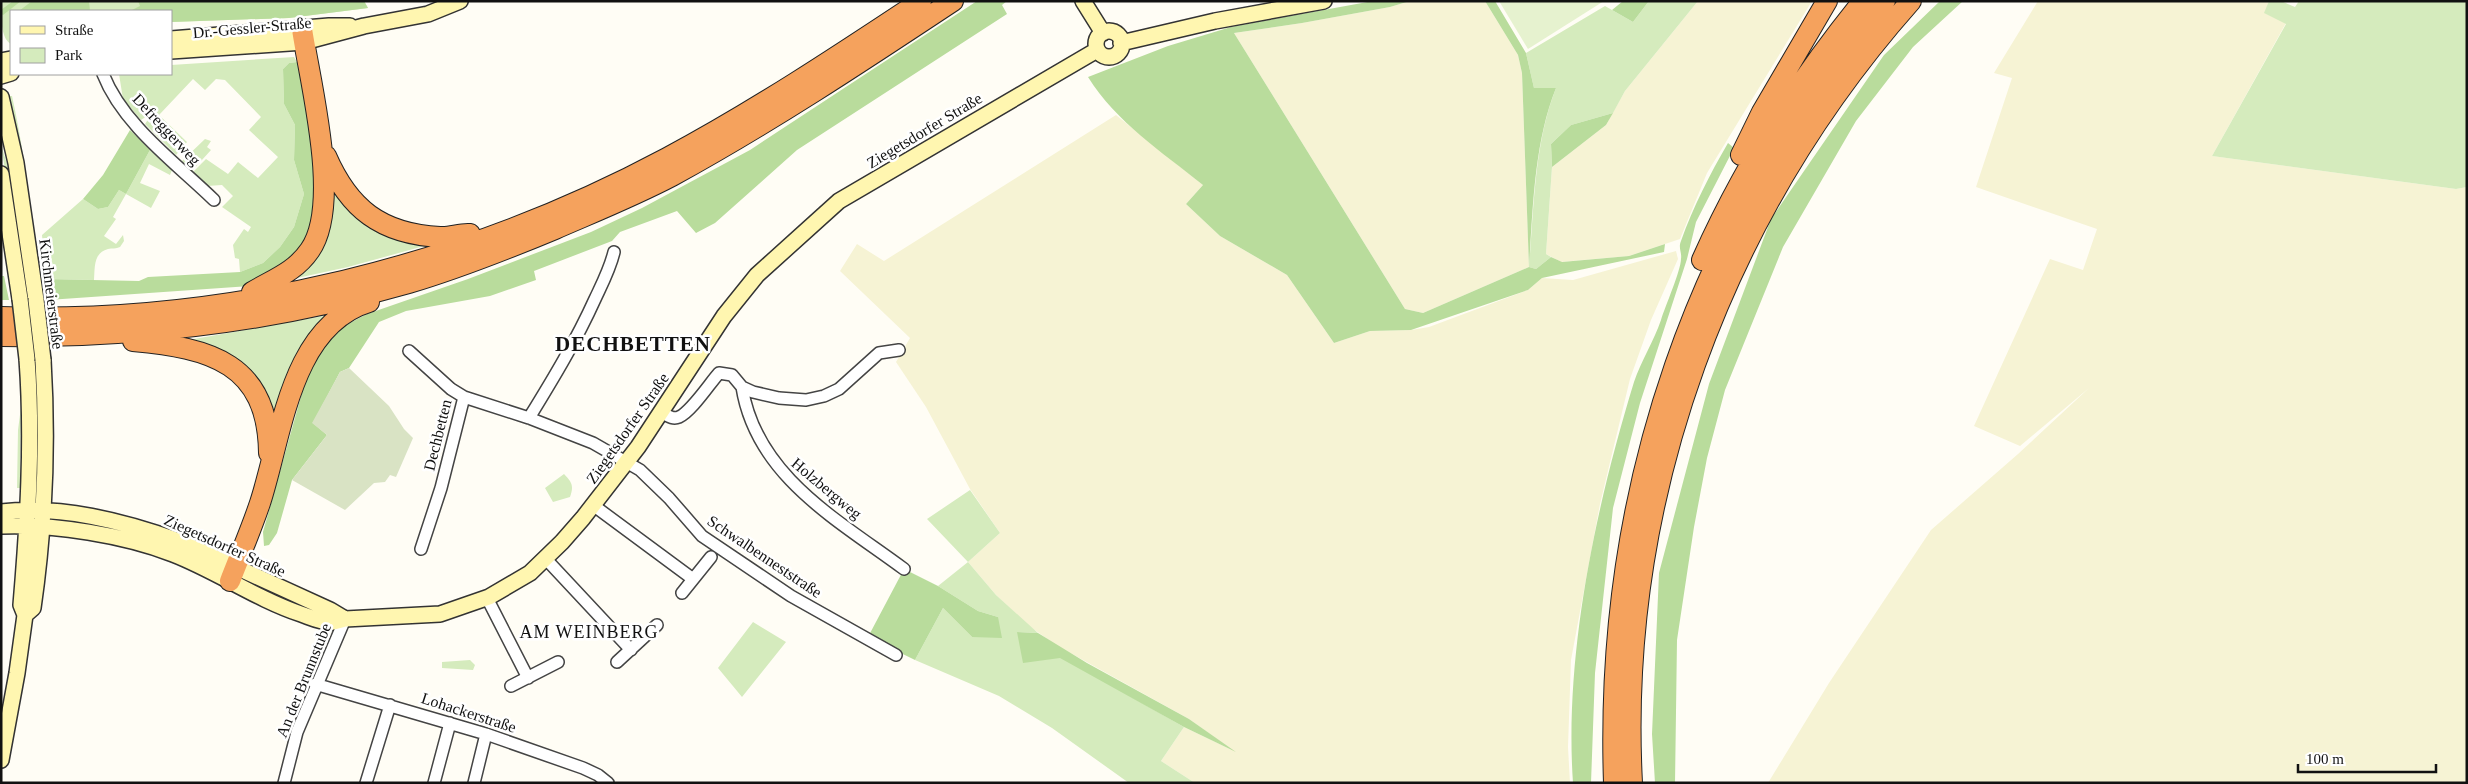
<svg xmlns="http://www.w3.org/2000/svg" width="2468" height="784" viewBox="0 0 2468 784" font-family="'Times New Roman',serif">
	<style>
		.farmland { fill: #f6f3d4 }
		.green { fill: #d5ebbd }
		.forest { fill: #b9dc9c }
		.cemetery { fill: #d9e3c4 }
		.pitch { fill: #e6f2cf }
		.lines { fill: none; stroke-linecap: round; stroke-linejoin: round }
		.street-casing { stroke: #444; stroke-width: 14 }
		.secondary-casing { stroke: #333; stroke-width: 18 }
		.highway-casing { stroke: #222; stroke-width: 22 }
		.street { stroke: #fff; stroke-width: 11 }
		.secondary { stroke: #fff6b0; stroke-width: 15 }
		.highway { stroke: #f5a25d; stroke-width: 20 }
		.secondary-bridge-casing { stroke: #333; stroke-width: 18; stroke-linecap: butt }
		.secondary-bridge { stroke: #fff6b0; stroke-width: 15 }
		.labels { text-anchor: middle; stroke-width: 5; stroke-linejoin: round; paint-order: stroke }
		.street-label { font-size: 16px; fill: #111; stroke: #fff }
		.neighbourhood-label { font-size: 18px; letter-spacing: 1px; fill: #111; stroke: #fff }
		.district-label { font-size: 21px; font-weight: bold; letter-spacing: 1px; fill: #111; stroke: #fff }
	</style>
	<rect width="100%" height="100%" fill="#fffdf5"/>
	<path class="farmland" d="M1410 1H1485L1518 55 1522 73 1529 267 1423 313 1405 309 1234 33 1302 23 1390 7Z
		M1698 1H1812L1707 173 1680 239 1629 256 1561 262 1546 254 1552 167 1606 125 1625 91Z
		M2038 1H2269L2265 13 2286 23 2212 156 2456 189 2467 187V783H1768L1829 683 1931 530 2018 454 2089 388 2020 446 1974 426 2050 259 2083 270 2097 229 1976 187 2012 78 1994 73Z
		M1116 115 1203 185 1186 204 1220 236 1287 275 1334 343 1370 331 1411 330 1429 327 1528 290 1542 278 1573 280 1676 251 1678 259 1651 320 1630 379 1600 504 1571 660 1568 747 1570 783H1195L1161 761 1184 727 1232 750 1189 719 1056 645 1029 626 996 595 968 562 1000 533 970 489 926 407 896 362 910 338 840 271 857 244 884 261Z"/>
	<path class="green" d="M1 1H364L368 8 289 18 171 22V11H11V44C0 38 1 14 1 1Z
		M1649 1H1698L1625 91 1613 113 1571 125 1551 144 1552 167 1546 254 1551 257 1536 269 1529 267C1534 208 1534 144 1556 88H1534L1526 53 1605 6 1633 22Z
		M2269 1H2281L2295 7 2299 1H2467V187L2456 189 2212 156 2286 24 2264 13Z
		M294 57 297 62 289 63 283 69 284 104 295 125 294 160 304 194 294 227 280 247 263 263 240 272 239 259 235 258 233 245 244 229 248 232 251 227 222 207 233 196 222 185 207 186 193 172 206 159 228 174 238 162 258 178 278 157 249 130 261 117 225 80 216 79 205 90 193 79 159 115 187 142 176 155 145 124 149 118 147 116 141 120 123 99 119 74H171V65Z
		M8 96H12C22 141 28 185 32 231Z
		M205 139 211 141 207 147 211 150 192 171 182 161Z
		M1 145 11 176 30 295H25Z
		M150 150 172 170 170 175 149 164 140 183 160 191 151 208 126 194 113 217 116 219 104 236 116 244 123 235 124 241 120 247C116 249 112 248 108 249 93 253 95 268 94 280L46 279 42 235 83 199 98 209 108 207 119 190 126 194Z
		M329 176 337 191 435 243 348 267 288 280Z
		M335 314 275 429C270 415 267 397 260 384 245 355 212 350 183 341Z
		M21 407 20 488H17L18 430Z
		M564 474C572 482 574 486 570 497L553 502 545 488Z
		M970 490 1000 533 968 562 996 595 1038 633 1017 632 1184 727 1161 761 1195 783H1129L1052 728 999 696 915 660 943 608 972 637 998 617 978 611 938 586 968 562 927 519Z
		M258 584 331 617 254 592Z
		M753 622 786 642 742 697 718 668Z
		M470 660 475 665 473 670 442 668V662Z"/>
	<path class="forest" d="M13 1H21L3 15 1 14V10Z
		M32 1H89L90 11H19Z
		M138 1H364L368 8 289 18 171 22V11H122L132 10 140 6Z
		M977 1H1007L1002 5 1007 14 797 150 715 223 696 233 677 211 620 232 612 241 534 271 536 280 490 296 406 311 379 322 349 368 340 372 313 423 327 435 292 480 277 533 269 545 264 546 263 532 307 375 330 338 346 325 367 314 468 279 591 232 642 208 750 150Z
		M1373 1H1410L1390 7 1302 23 1234 33 1405 309 1423 313 1529 267 1522 73 1518 55 1485 1H1495L1526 53 1534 88H1556C1534 143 1533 208 1529 267L1536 269 1551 257 1562 262 1629 256 1665 244 1664 252 1542 278 1528 290 1411 330 1370 331 1334 343 1287 275 1220 236 1186 204 1203 185C1161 151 1117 123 1088 77L1168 46 1231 27Z
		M1623 1H1649L1633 22 1612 10Z
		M1940 1H1963L1913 47 1856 121 1783 247 1725 390 1707 458 1694 527 1677 640 1675 783H1655L1652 734 1659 573 1709 384 1771 219 1884 55Z
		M297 62 320 181 308 247 250 286 48 300 46 279 139 281 148 277 240 272 263 263 280 247 294 227 304 194 294 160 295 125 284 104 283 69 289 63Z
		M1613 113 1606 125 1552 167 1551 144 1571 125Z
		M130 130 150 150 126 194 119 190 108 207 98 209 83 199 103 175Z
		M1728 143 1734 148 1696 222 1687 259 1640 403 1613 508 1595 673 1591 783H1573C1564 654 1596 506 1634 382 1641 361 1654 341 1661 320 1665 307 1681 270 1681 259 1682 252 1678 248 1681 241 1693 207 1710 174 1728 143Z
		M1 276H4L9 300H1Z
		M904 569 938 586 978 611 998 617 1002 638 972 637 943 608 915 660 868 637Z
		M1017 632 1038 633 1087 663 1189 719 1236 752 1184 727 1060 658 1023 663Z"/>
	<path class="cemetery" d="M349 368 389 406 404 429 413 438 396 477 390 475 385 482 374 483 345 510 292 480 327 435 312 423 340 372Z"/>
	<path class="pitch" d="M1499 1H1604L1528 49Z"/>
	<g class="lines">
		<g class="street-casing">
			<path id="street" d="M103 74C123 125 176 163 214 200
				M409 351 451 389 464 397 441 488 421 549
				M742 387C756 476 838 520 904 569
				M464 397 529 418 593 443 640 470 669 498 702 536 791 596 896 655
				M661 412C667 415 672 420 679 417 691 412 710 383 719 373L732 375 742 387 753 392 779 398 806 400 824 396 839 389 879 353 899 350
				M529 418C553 379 576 341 595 299 602 284 610 269 614 252
				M593 505 693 579
				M545 558 631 650
				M682 593 711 557
				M487 598 528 678
				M617 662 657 625
				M315 684 486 734 583 768 598 775 608 783
				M511 686 558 662
				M284 783 297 732 345 619
				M366 783 390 705
				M434 783 450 723
				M474 783 486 734"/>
		</g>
		<g class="secondary-casing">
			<path id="secondary" d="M1083 1 1103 33
				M1096 44a13 13 0 1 1 26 0a13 13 0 1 1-26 0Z
				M171 39 329 26H350
				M1121 43 1215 21 1324 1
				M171 51 304 42 364 26 428 14 460 1
				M1 61 11 59
				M1 76 11 73
				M1 97 16 163 36 300
				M1 174 20 299
				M1 512C61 505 123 521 179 541L330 610 345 619
				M1 526C54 524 124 535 173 554 217 571 256 599 301 614 310 617 320 622 330 622 335 623 340 620 345 619L440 614 489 597 530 573 562 542 583 518 638 447 724 316 757 275 839 201 1097 50
				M25 615 33 608C45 525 48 443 43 360
				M1 760 17 673 25 615 21 605C28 523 33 440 27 359"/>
		</g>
		<g class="highway-casing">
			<path id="highway" d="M1741 155 1762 112 1827 1
				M326 156C349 209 381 234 440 237 450 238 460 233 470 234
				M1702 260C1744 166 1798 81 1863 1
				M252 292C274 279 295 272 310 250 342 204 310 83 302 29
				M1 317C230 324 465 266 667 158 755 111 838 56 921 1
				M1 336C139 338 277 321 409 283 459 268 507 249 555 229 594 212 634 196 672 176 769 123 861 62 953 1
				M133 341C210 348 268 363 269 453
				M230 581C240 555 251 530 260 503 282 436 290 326 369 302
				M1614 783C1604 490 1696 224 1885 1
				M1632 783C1617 497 1722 214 1911 1"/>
		</g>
		<use href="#street" class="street"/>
		<use href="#secondary" class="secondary"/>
		<use href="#highway" class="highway"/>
		<g class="secondary-bridge-casing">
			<path id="secondary-bridge" d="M20 299 27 359
				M36 300 43 360"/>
		</g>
		<use href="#secondary-bridge" class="secondary-bridge"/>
	</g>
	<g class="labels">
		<g class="street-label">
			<text transform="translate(252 27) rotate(-5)" y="6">Dr.-Gessler-Straße</text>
			<text transform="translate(167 129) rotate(47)" y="6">Defreggerweg</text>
			<text transform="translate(924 130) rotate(-31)" y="6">Ziegetsdorfer Straße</text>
			<text transform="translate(52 294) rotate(83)" y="6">Kirchmeierstraße</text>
			<text transform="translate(627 428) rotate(-55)" y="6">Ziegetsdorfer Straße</text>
			<text transform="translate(437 435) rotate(-76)" y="6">Dechbetten</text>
			<text transform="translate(827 488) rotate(40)" y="6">Holzbergweg</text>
			<text transform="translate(225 545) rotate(24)" y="6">Ziegetsdorfer Straße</text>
			<text transform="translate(765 556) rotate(34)" y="6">Schwalbenneststraße</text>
			<text transform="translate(303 680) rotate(-68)" y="6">An der Brunnstube</text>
			<text transform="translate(469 712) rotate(18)" y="6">Lohackerstraße</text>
		</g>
		<g class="neighbourhood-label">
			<text x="589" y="638">AM WEINBERG</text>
		</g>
		<g class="district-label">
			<text x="633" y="351">DECHBETTEN</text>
		</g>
	</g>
	<rect width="2468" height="784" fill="none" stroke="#111111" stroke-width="5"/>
	<rect x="10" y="10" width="162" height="65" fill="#ffffff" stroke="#a0a0a0"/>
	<rect x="20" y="26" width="25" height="8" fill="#fff6b0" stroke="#a0a0a0"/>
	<text x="55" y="35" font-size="15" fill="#111111">Straße</text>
	<rect x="20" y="48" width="25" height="15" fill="#d5ebbd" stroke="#a0a0a0"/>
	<text x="55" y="60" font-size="15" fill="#111111">Park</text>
	<path d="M2298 764v8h138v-8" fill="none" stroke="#111111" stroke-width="2.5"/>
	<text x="2306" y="764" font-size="15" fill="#111111" stroke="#ffffff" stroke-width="4" paint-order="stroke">100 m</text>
</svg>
